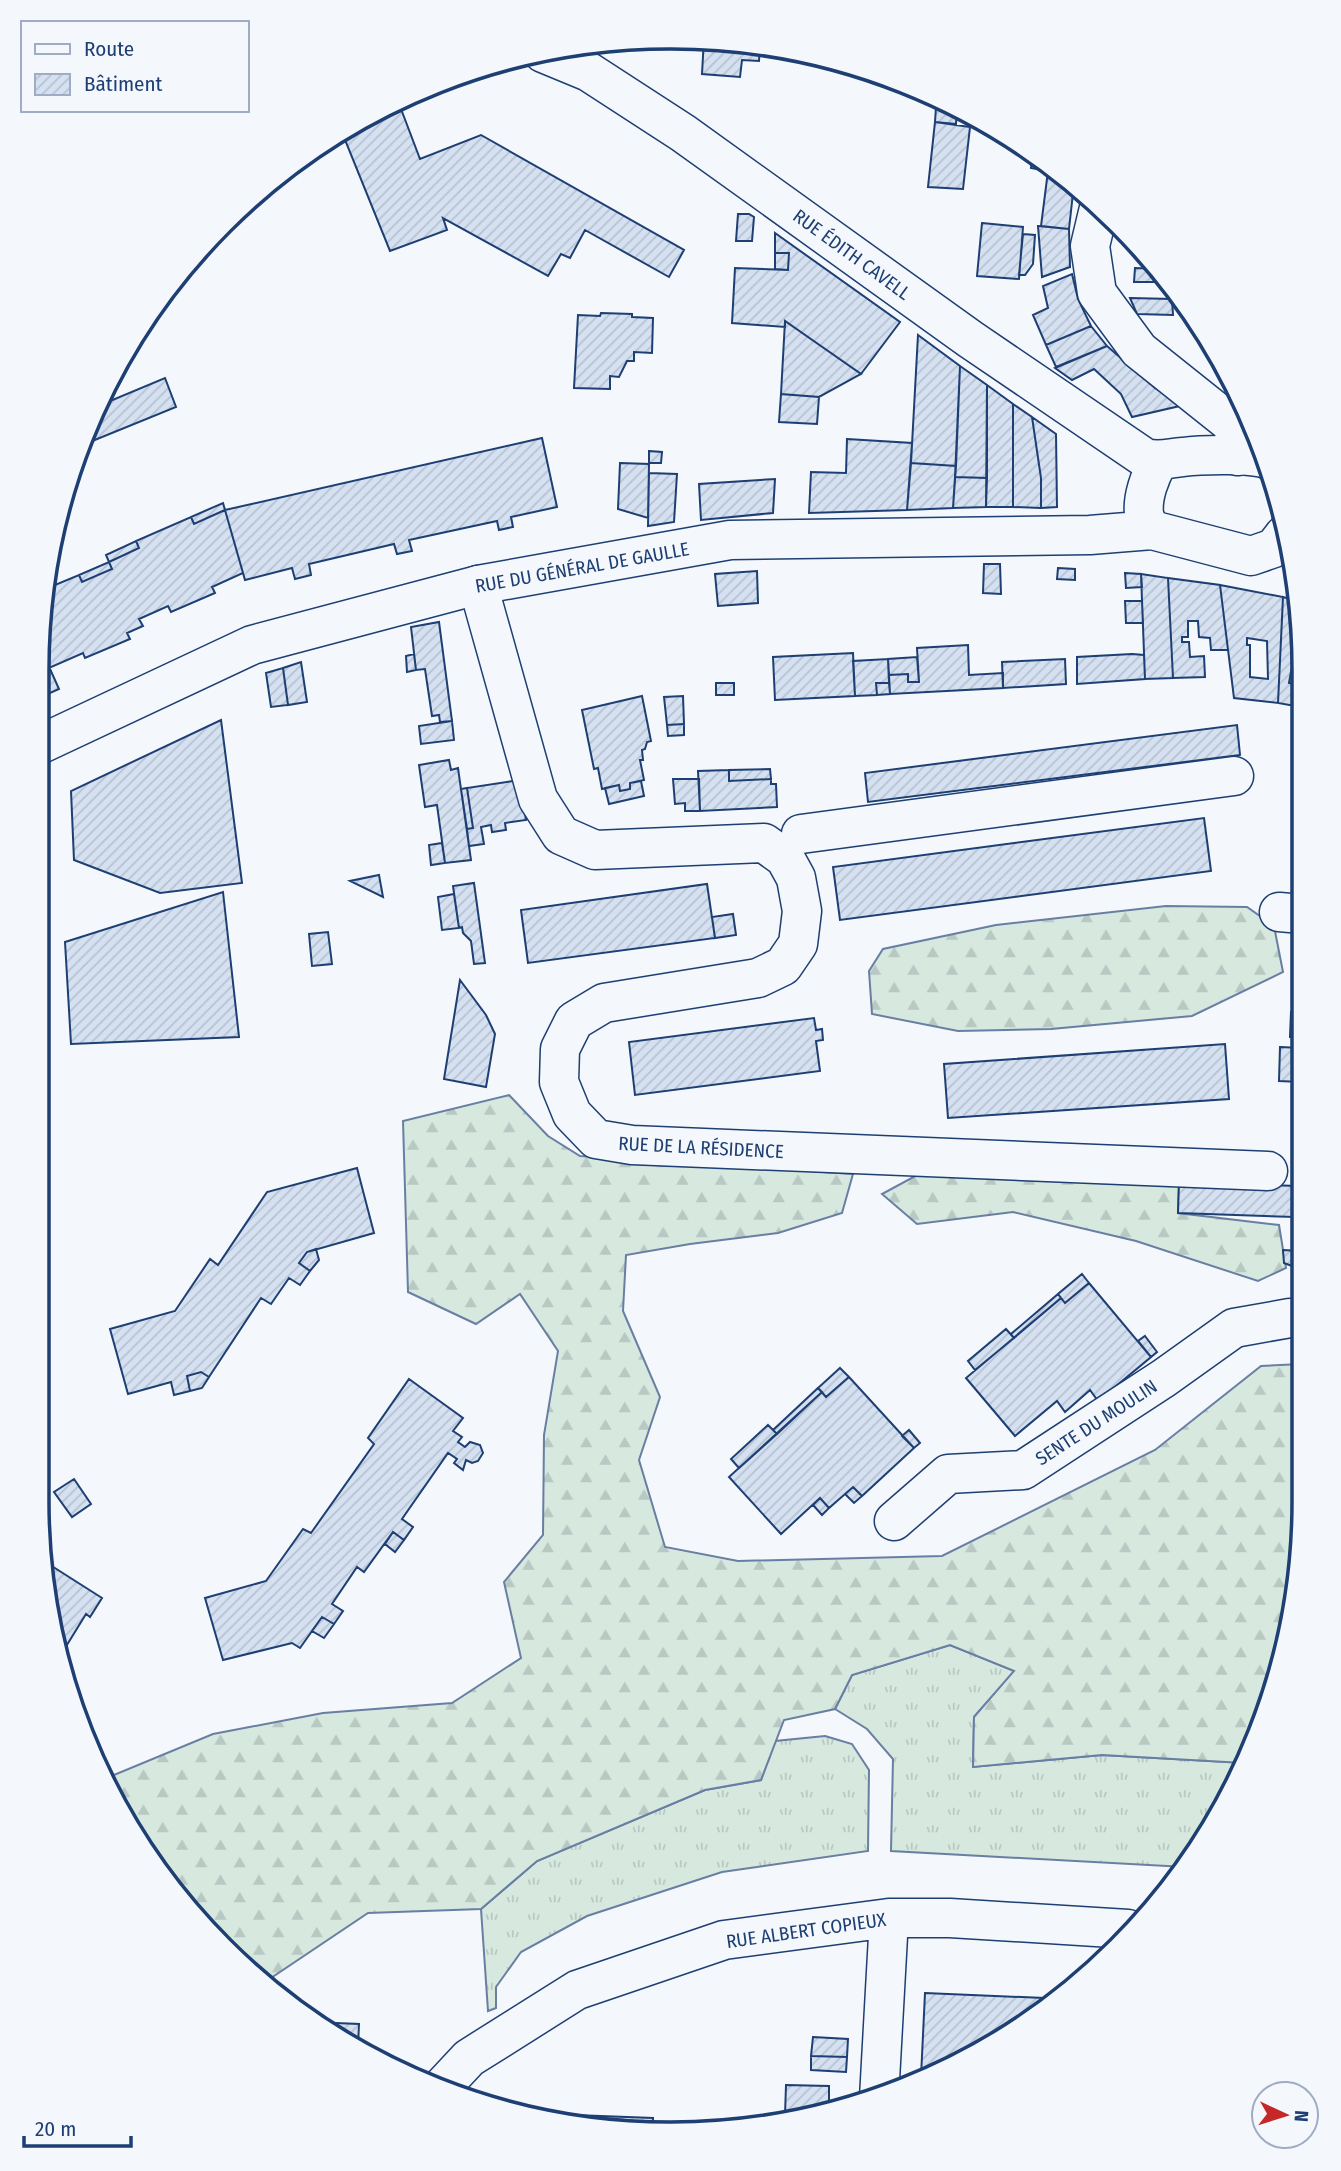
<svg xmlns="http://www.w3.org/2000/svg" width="1341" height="2171" viewBox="0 0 1341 2171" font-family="'Fira Sans Condensed',sans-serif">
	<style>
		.grass { fill: url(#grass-tufts); stroke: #687fa3; stroke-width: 2 }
		.forest { fill: url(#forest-firs); stroke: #687fa3; stroke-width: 2 }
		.building { fill: url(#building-hatch); stroke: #1d3f73; stroke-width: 2; fill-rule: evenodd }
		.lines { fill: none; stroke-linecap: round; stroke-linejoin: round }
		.minor-casing { stroke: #1d3f73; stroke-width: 41 }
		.major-casing { stroke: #1d3f73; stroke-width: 41 }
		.minor { stroke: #f4f7fb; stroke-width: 38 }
		.major { stroke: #f4f7fb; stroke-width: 38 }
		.labels { text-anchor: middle; stroke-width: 5; stroke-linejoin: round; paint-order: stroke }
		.street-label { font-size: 19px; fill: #1d3f73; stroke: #f4f7fb }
		.rim { fill: none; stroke: #1d3f73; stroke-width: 3.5 }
	</style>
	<defs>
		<pattern id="grass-tufts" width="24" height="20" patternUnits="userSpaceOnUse" patternTransform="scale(1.75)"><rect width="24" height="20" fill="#d7e8df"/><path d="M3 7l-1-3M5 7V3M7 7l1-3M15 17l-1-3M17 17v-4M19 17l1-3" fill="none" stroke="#b8c8c3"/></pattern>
		<pattern id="forest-firs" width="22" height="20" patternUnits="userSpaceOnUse" patternTransform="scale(1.75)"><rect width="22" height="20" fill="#d7e8df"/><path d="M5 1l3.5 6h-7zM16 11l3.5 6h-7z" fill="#b8c8c3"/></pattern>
		<pattern id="building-hatch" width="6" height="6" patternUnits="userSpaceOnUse" patternTransform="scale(1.75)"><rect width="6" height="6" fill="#d5e0f0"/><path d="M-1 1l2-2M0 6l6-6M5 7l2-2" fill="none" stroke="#b6c1d1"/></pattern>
	</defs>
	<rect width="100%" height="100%" fill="#f4f7fb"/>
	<path class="grass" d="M950 1645 1015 1671 974 1717 973 1767 1102 1755 1244 1763 1185 1867 891 1851 893 1759 867 1729 835 1709 852 1675Z
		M825 1736 852 1744 869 1770 868 1851 722 1872 587 1916 521 1952 496 1987V2008L488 2011 481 1909 537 1861 705 1790 761 1780 775 1741Z"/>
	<path class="forest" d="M1166 906 1247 907 1274 926 1283 972 1192 1016 1051 1029 958 1031 872 1014 869 971 883 949 996 925Z
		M509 1095 548 1136 580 1156 853 1174 842 1213 778 1233 690 1244 626 1255 623 1311 660 1397 639 1460 665 1547 738 1561 942 1556 1155 1450 1261 1366 1300 1364 1299 1489 1296 1544 1299 1545V1583L1256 1743 1244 1763 1102 1755 973 1767 974 1717 1014 1671 950 1645 852 1675 835 1709 784 1720 761 1780 705 1790 537 1861 481 1909 368 1913 268 1980 167 1886 109 1777 213 1734 323 1713 452 1703 521 1658 504 1582 543 1535 544 1435 558 1351 520 1294 476 1324 408 1292 403 1121Z
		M919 1174 1179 1182 1178 1213 1279 1225 1286 1268 1258 1281 1136 1241 1013 1212 917 1224 882 1194Z"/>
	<path class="building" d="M704 38 760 46 759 61 742 60 740 77 702 74Z
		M398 101 420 159 481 135 684 250 669 277 585 230 570 258 561 254 548 276 443 218 447 230 390 251 341 130 353 122Z
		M957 106 956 124 935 122 936 107Z
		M935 122 970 127 963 189 928 187Z
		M1033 153 1049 163 1047 171 1031 168Z
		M1049 163 1074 184 1069 229 1041 226Z
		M738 214H749L754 217 752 241H736Z
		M982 223 1023 227 1019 279 977 276Z
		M1038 226 1069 229 1070 267 1042 277Z
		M775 233 900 322 861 374 785 321V327L732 323 735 268 788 270 789 253H775Z
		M1023 234 1035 235 1033 264 1025 275H1019Z
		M775 253H789L788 270 775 269Z
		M1135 268 1159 269 1161 272V282H1134Z
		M1072 274 1078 299 1091 326 1046 345 1033 315 1048 308 1043 286Z
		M1130 298 1172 299 1173 315 1137 314Z
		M601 313 632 314V317L653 318 652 353 634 352V361H627L619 377 610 376V389L574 388 578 315 600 316Z
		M785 321 861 374 819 397 781 394Z
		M1091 326 1107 346 1056 367 1046 345Z
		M918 335 960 366 956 466 911 463Z
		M1107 346 1155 388 1184 405 1132 417 1121 394 1094 369 1072 380 1055 368Z
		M960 366 987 385V478L955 477Z
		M165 378 176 407 80 446 85 428 98 406Z
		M987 385 1013 404V507H986Z
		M781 394 819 397 817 424 779 422Z
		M1013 404 1032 417 1041 478V508L1013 507Z
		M1032 417 1056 434 1057 507 1041 508V478Z
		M542 438 557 507 511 517 513 527 499 530 497 521 409 540 412 551 397 554 394 544 309 564 311 575 295 579 292 568 245 580 225 510Z
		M847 439 912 443 907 510 809 513 811 472 846 473Z
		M649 451 662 452 661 463H649Z
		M620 463 649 464 648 518 618 509Z
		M911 463 956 466 953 508 907 510Z
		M649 473 677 474 674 522 648 526Z
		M955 477 987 478 986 507 953 508Z
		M775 479 773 513 701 520 699 484Z
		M223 503 225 510 194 524 191 517Z
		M225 510 243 573 212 587 215 593 171 612 168 606 139 619 143 626 127 633 130 639 85 658 83 653 49 668 42 651V600L53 595 50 587 79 575 82 582 112 569 109 562 139 548 136 541 191 517 194 524Z
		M136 541 139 548 109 562 106 555Z
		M109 562 112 569 82 582 79 575Z
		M984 564H1000L1001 594 983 593Z
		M1058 568 1075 569V580L1057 579Z
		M757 571 758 603 718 606 715 574Z
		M1125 573 1141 574 1142 587 1126 588Z
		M1141 574 1168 578 1173 678 1145 679Z
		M1168 578 1220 585 1228 650H1211L1210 638 1199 637 1198 621H1188V637H1182V642H1189L1190 657 1204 656 1205 677 1173 678Z
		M1220 585 1283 597 1278 703 1234 698ZM1247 638 1267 641 1268 679 1250 677V645H1247Z
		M1283 597 1297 601 1303 629V653L1300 656 1294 655 1289 683 1303 685 1301 707 1278 703Z
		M1125 601H1142L1143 623H1126Z
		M439 622 452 721 440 722 439 715 432 716 425 669 416 670 411 627Z
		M968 645 969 675 1003 673V688L890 694 889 675 908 674V682H919L917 648Z
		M42 651 59 689 41 697Z
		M853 653 855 696 775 700 773 657Z
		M414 654 416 670 407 672 406 656Z
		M1132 654 1144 655 1145 679 1077 684V657Z
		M917 657 919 682H908V674L889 675 888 659Z
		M888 659 889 683H876L877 695 855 696 853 661Z
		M1065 659 1066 684 1003 688 1002 662Z
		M301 662 307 702 288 705 283 668Z
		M283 668 288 705 271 707 266 673Z
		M716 683H734V695H716Z
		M876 683H889L890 694 877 695Z
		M642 696 651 741 647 742 645 749 642 750 643 760H640L644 780 630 783V789L620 791 619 785 602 789 598 768 594 769 582 710Z
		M683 696 684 724 667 725 664 697Z
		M221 720 242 883 160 893 74 860 71 791Z
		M452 721 454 740 421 744 419 726Z
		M684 724V735L668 736 667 725Z
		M1237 725 1240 755 868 802 865 773Z
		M449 760 451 770 458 768 471 860 445 863 437 805 425 807 419 765Z
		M770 769 771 779 729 781V770Z
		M729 770V781L771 779V784H776L777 807 700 811 698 771Z
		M673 779H699L700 811H685V803L675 804Z
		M520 780 526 820 505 823 506 830 492 832 491 825 481 827 484 844 469 846 467 829 473 828 467 788Z
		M641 781 644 796 609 804 605 788 619 785 620 791 630 789V783Z
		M467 788 473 828 467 829 461 789Z
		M1204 818 1211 871 840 920 833 867Z
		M442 843 445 863 431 865 429 845Z
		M379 875 383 897 350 881Z
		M474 883 485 963 474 964 471 941 463 933 462 927 459 928 453 886Z
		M707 884 715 938 528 963 521 910Z
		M223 892 239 1037 71 1044 65 942Z
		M454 894 459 928 442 930 438 897Z
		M733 914 736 935 715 938 712 917Z
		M328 932 332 964 312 966 309 934Z
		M460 980 486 1015 495 1034 486 1087 444 1079Z
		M1291 1012H1301V1037H1290Z
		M814 1018 816 1030 822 1029 823 1040 816 1041 820 1071 635 1095 629 1042Z
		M1225 1044 1229 1099 948 1118 944 1064Z
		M1280 1047 1301 1048V1082L1279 1081Z
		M357 1168 374 1233 307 1252 299 1263 310 1271 300 1285 289 1278 271 1304 261 1298 209 1377 201 1372 187 1376 190 1391 174 1395 171 1382 128 1394 110 1329 175 1311 210 1259 218 1265 267 1192Z
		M1179 1182 1296 1186 1295 1217 1178 1213Z
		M316 1249 319 1260 310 1271 299 1263 307 1252Z
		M1283 1250 1300 1251V1269L1284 1263Z
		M1082 1274 1089 1283 1065 1303 1058 1294Z
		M1089 1283 1151 1357 1098 1401 1090 1390 1065 1412 1057 1401 1015 1436 966 1378 1061 1298 1065 1303Z
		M1058 1294 1061 1298 1014 1338 1011 1334Z
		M1006 1329 1014 1338 975 1370 968 1361Z
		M1145 1336 1157 1352 1151 1357 1138 1341Z
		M840 1368 849 1377 826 1397 818 1388Z
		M201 1372 209 1377 202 1388 190 1391 187 1376Z
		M849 1377 914 1448 862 1496 853 1487 829 1508 820 1498 781 1534 729 1477 822 1392 826 1397Z
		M409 1379 463 1418 453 1431 462 1437 458 1442 465 1447 470 1442 480 1445 483 1453 478 1461 472 1463 466 1460 463 1470 454 1463 457 1459 448 1453 402 1519 413 1527 404 1540 393 1532 364 1572 357 1567 332 1604 343 1611 334 1624 322 1617 300 1648 292 1643 223 1660 205 1598 266 1581 303 1529 311 1533 374 1444 368 1438Z
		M818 1388 822 1392 777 1434 773 1430Z
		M768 1425 777 1434 739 1468 731 1459Z
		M909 1430 920 1443 914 1448 902 1436Z
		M74 1479 91 1504 72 1517 54 1492Z
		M853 1487 862 1496 854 1503 845 1494Z
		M820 1498 829 1508 822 1515 813 1505Z
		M393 1532 404 1540 395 1552 385 1544Z
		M47 1563 102 1598 90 1617 86 1614 62 1653Z
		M322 1617 334 1624 324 1638 312 1631Z
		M925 1993 1044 1998 1043 2008 1023 2027 921 2077Z
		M312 2022 359 2024 358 2047 318 2027Z
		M813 2037 848 2039 847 2057 811 2056Z
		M811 2056 847 2057 846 2072 811 2070Z
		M786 2085 829 2086V2108L785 2115Z
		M547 2114 653 2118V2131Z"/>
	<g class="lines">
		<g class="minor-casing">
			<path id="minor" d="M1099 208 1090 246 1097 293 1139 350 1233 425 1238 456
				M478 585 538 799 561 835 595 850 764 843 785 858 796 878 802 911 798 944 783 966 758 978 604 1003 574 1021 560 1049 559 1082 572 1114 596 1139 632 1145 1268 1171
				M801 834 1234 776
				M1279 912 1302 914
				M894 1521 948 1474 1023 1470 1164 1378 1234 1328 1290 1318 1300 1319
				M441 2088 469 2058 577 1990 724 1940 889 1918H950L1128 1929
				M879 2098 889 1918"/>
		</g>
		<g class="major-casing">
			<path id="major" d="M543 53 589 72 683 133 970 339 1145 458C1159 462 1169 458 1183 457 1198 455 1258 453 1268 460
				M1158 462C1150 476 1142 497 1144 514 1145 519 1149 526 1152 530L1251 556 1274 548 1284 535
				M41 744 252 645 478 585 730 540 1090 535 1152 530"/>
		</g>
		<use href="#minor" class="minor"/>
		<use href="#major" class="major"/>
	</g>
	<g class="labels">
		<g class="street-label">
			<text transform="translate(852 254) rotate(36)" y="7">RUE ÉDITH CAVELL</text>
			<text transform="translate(582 567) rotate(-10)" y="7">RUE DU GÉNÉRAL DE GAULLE</text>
			<text transform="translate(701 1147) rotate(3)" y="7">RUE DE LA RÉSIDENCE</text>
			<text transform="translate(1096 1422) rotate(-33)" y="7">SENTE DU MOULIN</text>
			<text transform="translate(806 1930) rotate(-8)" y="7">RUE ALBERT COPIEUX</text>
		</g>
	</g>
	<path d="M0 0H1341V2171H0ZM670 49H671A621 621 0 0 1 1292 670V1501A621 621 0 0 1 671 2122H670A621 621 0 0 1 49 1501V670A621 621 0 0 1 670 49Z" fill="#f4f7fb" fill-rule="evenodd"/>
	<path class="rim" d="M670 49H671A621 621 0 0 1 1292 670V1501A621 621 0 0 1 671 2122H670A621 621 0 0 1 49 1501V670A621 621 0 0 1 670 49Z"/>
	<rect x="21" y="21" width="228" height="91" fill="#f4f7fb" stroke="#9eadc5" stroke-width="2"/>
	<rect x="35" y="44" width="35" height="10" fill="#f4f7fb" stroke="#9eadc5" stroke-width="2"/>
	<text x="84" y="56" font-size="21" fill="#1d3f73">Route</text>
	<rect x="35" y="74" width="35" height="21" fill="url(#building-hatch)" stroke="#9eadc5" stroke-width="2"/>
	<text x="84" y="91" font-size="21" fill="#1d3f73">Bâtiment</text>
	<g transform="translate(1285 2115) rotate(94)"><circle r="33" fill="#f4f7fb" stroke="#9eadc5" stroke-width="2"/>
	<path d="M0-5L12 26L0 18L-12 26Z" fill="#c62828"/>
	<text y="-10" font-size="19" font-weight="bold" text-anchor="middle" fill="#1d3f73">N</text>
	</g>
	<path d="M24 2136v10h107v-10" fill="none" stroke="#1d3f73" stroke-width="3.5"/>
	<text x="35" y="2136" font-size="21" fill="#1d3f73" stroke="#f4f7fb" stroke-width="5" paint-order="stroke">20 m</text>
</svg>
